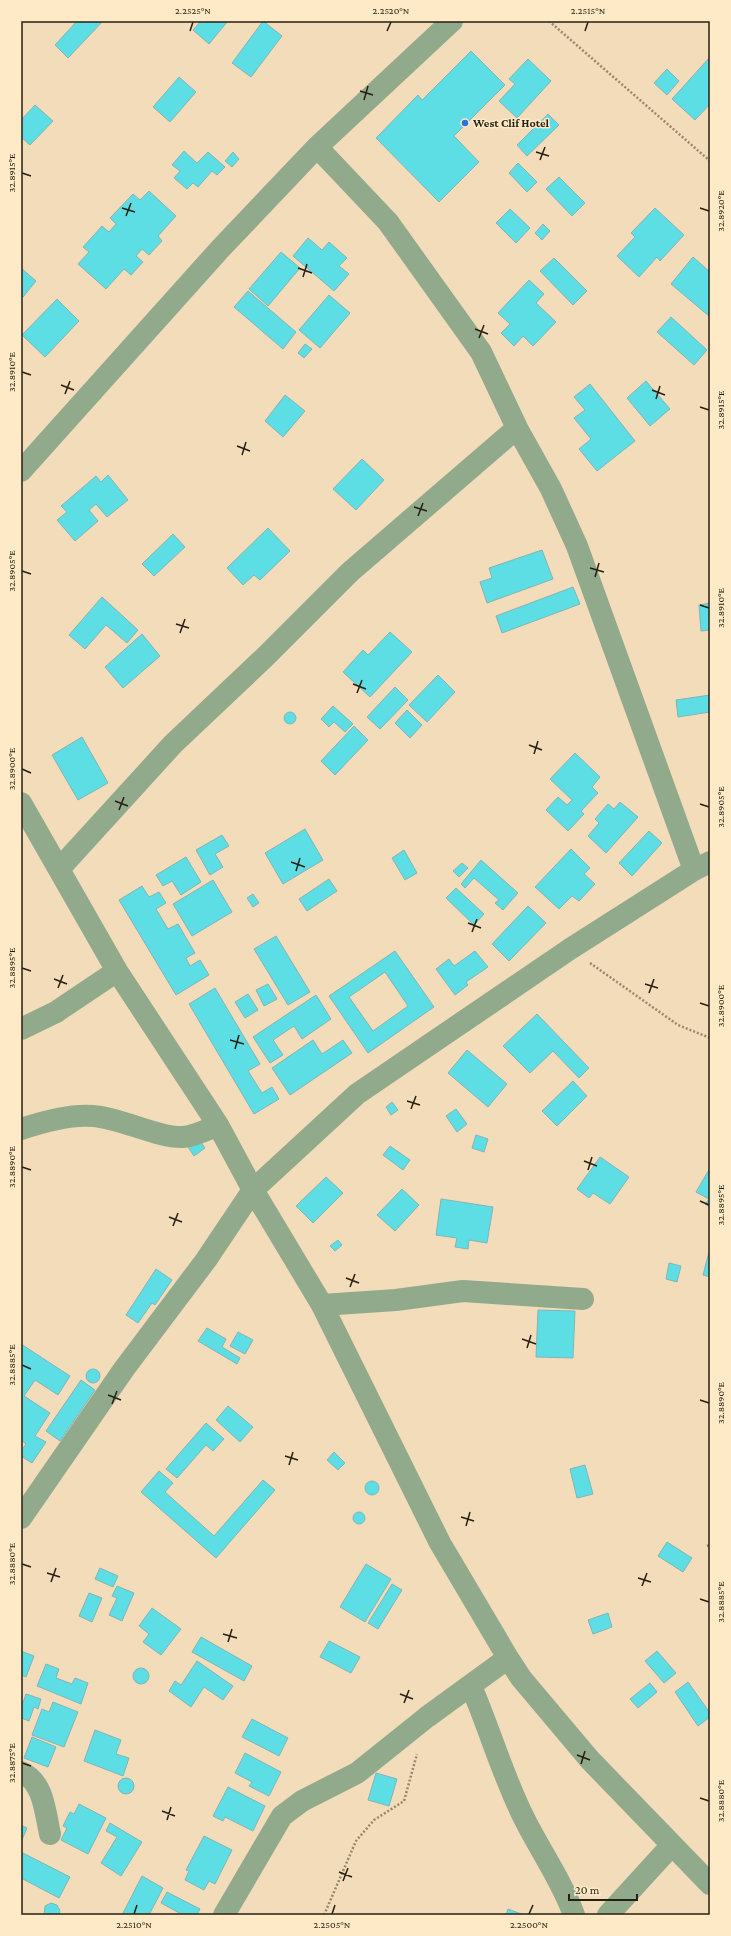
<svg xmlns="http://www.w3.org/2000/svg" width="731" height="1936" viewBox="0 0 731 1936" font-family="'Crimson Pro',serif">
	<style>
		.building { fill: #5cdee4; stroke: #84b4b6; fill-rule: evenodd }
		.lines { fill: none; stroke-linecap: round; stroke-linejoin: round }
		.path { stroke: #96866e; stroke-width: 2.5; stroke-dasharray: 2 2; stroke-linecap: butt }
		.minor { stroke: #92aa8c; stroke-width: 22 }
		.ticks { fill: none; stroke: #271f12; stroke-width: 1.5 }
		.poi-dot { fill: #2e71de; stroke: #ffeac7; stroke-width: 1.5 }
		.labels { text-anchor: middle; stroke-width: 3; stroke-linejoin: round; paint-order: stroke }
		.poi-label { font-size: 12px; font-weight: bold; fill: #271f12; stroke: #ffeac7; text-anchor: start }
		.neatline { fill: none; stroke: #271f12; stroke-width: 1.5 }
		.ticks-label { font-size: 10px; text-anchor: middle; fill: #271f12 }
	</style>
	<rect width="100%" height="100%" fill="#f2dcba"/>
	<path class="building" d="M77 21H103L68 58 55 45Z
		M201 21H228L209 44 193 30Z
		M263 21 282 36 251 77 232 63Z
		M471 51 505 85 454 136 479 162 439 202 376 138 418 95 422 100Z
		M710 57V104L695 120 672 99Z
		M528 59 551 81 517 118 499 101 515 84 509 79Z
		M667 69 679 81 667 95 654 83Z
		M179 77 196 92 170 122 153 107Z
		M35 105 53 121 30 145 21 137V120Z
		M548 114 559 125 527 156 517 145Z
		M184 151 197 163 208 152 225 167 217 175 212 171 198 187 193 183 187 189 174 178 180 171 172 165Z
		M233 152 239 159 232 167 225 161Z
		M518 163 537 182 527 192 509 173Z
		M559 177 585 203 572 216 546 189Z
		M149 191 176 216 158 236 162 241 149 255 142 249 136 256 143 262 131 275 124 269 106 289 78 264 89 252 83 247 102 226 109 232 116 224 110 218 133 194 140 200Z
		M655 208 684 235 660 261 657 257 639 277 617 256 635 237 631 233Z
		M510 209 530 228 516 243 496 223Z
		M543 224 550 231 542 240 535 233Z
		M308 238 322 250 329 242 347 258 339 266 349 274 334 291 293 256Z
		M281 252 300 268 268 306 249 289Z
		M693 257 710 272V317L671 284Z
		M554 258 587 291 573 305 540 271Z
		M21 268 36 281 23 297 21 295Z
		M529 280 544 294 536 303 556 322 533 346 523 336 514 346 501 333 510 324 498 313Z
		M248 291 296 332 283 349 234 307Z
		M329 295 350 313 320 348 299 330Z
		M57 299 79 321 45 357 22 335Z
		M671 317 707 350 694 365 657 332Z
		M305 344 312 349 304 358 298 353Z
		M646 381 670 409 650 426 627 398Z
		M590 384 635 441 597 471 579 449 591 439 574 418 585 410 574 397Z
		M285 395 305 411 283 437 265 421Z
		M362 459 384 480 356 510 333 489Z
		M108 475 128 500 107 517 96 504 89 510 98 521 75 541 57 520 67 512 61 506 96 476 101 482Z
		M268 528 290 551 260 580 254 575 243 585 227 568Z
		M173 534 185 547 154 576 142 564Z
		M542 550 553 579 487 603 480 582 492 578 489 568Z
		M573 587 580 604 502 633 496 616Z
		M102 597 138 630 127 643 106 625 85 649 69 635Z
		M710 603V630L701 631 699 605Z
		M390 632 412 652 370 697 343 672 363 650 368 655Z
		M142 634 160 656 123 688 105 667Z
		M438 675 455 692 427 722 409 705Z
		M395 687 408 700 380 729 367 717Z
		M710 695V712L678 717 676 700Z
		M333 706 353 724 345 732 334 722 329 727 321 719Z
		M407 710 422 725 410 738 395 723Z
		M284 718a6 6 0 1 1 12 0a6 6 0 1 1-12 0Z
		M354 726 368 740 335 775 321 761Z
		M82 737 108 783 78 800 52 755Z
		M575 753 600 777 592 787 598 793 581 811 584 814 568 831 546 810 558 797 567 805 572 800 550 779Z
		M620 802 638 817 606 853 588 836 599 823 595 819 608 804 614 809Z
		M305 829 323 860 283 884 265 853Z
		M649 831 662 843 632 876 619 863Z
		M222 835 229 846 215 854 223 867 210 875 196 850Z
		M571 849 590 868 584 874 595 884 579 901 572 896 559 909 535 887Z
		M404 850 417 873 405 880 392 858Z
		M186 857 201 882 181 895 172 881 163 886 156 875Z
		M481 860 518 893 503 910 495 903 499 900 474 878 465 888 461 884Z
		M462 863 468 868 459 877 453 871Z
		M329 879 337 891 307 911 299 899Z
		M213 880 232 912 192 936 173 904Z
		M142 886 149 897 159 892 166 903 156 909 168 929 178 924 195 953 186 958 190 966 200 960 209 975 176 995 119 900Z
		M456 888 484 914 474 925 446 898Z
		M253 894 259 903 253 907 247 898Z
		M528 906 546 923 509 961 492 944Z
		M276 936 310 992 288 1005 254 949Z
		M395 951 434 1007 368 1053 329 996ZM385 972 408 1006 373 1031 349 997Z
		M475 951 488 967 466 982 468 985 455 995 436 969 449 959 454 966Z
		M268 984 277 999 264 1006 256 990Z
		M215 988 260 1064 248 1071 262 1093 272 1087 279 1099 254 1114 189 1004Z
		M248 994 258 1010 245 1018 235 1002Z
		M316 995 331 1019 302 1039 294 1026 273 1040 283 1055 270 1063 253 1037Z
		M537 1014 589 1068 579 1078 553 1051 530 1073 503 1046Z
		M313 1040 322 1054 343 1040 352 1053 290 1095 272 1068Z
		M467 1050 507 1084 488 1107 448 1073Z
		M573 1081 587 1096 557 1126 542 1111Z
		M392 1102 398 1110 391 1115 386 1107Z
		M456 1109 467 1124 457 1132 446 1116Z
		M476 1135 488 1139 484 1152 472 1148Z
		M197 1136 205 1148 194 1156 186 1144Z
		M390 1146 410 1160 403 1170 383 1155Z
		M600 1157 629 1177 610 1204 593 1193 589 1198 577 1189Z
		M710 1168V1207L705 1204 709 1199 696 1192Z
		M326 1177 343 1193 313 1223 296 1206Z
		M402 1189 419 1205 395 1231 377 1215Z
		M441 1199 493 1207 487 1243 469 1240 468 1249 455 1247 457 1238 436 1235Z
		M338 1240 342 1245 335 1251 330 1246Z
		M709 1252H710V1277L703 1275Z
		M669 1263 681 1266 677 1282 666 1279Z
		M156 1269 172 1280 155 1305 152 1303 138 1323 126 1315Z
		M538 1310 575 1311 573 1358 536 1357Z
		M207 1328 226 1339 222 1347 240 1358 237 1364 198 1341Z
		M238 1332 253 1340 245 1354 230 1346Z
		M21 1344 70 1376 58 1395 35 1380 24 1396 50 1413 35 1436 46 1442 32 1463 21 1456V1451L26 1444 21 1440Z
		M86 1376a7 7 0 1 1 14 0a7 7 0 1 1-14 0Z
		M81 1380 95 1390 60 1441 46 1431Z
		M228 1406 253 1427 240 1442 216 1420Z
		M206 1423 224 1439 213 1451 206 1445 177 1478 166 1469Z
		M334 1452 345 1463 338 1470 327 1460Z
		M585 1465 593 1494 577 1498 570 1469Z
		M159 1471 173 1483 165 1492 214 1536 263 1480 275 1490 216 1558 141 1492Z
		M365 1488a7 7 0 1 1 14 0a7 7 0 1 1-14 0Z
		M353 1518a6 6 0 1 1 12 0a6 6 0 1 1-12 0Z
		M667 1542 692 1558 683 1572 658 1556Z
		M366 1564 391 1579 365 1622 340 1607Z
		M100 1568 118 1576 113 1587 95 1579Z
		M392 1584 402 1590 378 1629 368 1623Z
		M117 1586 134 1593 122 1621 109 1615 117 1598 112 1596Z
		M89 1593 102 1598 92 1622 79 1616Z
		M152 1608 181 1629 161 1655 143 1642 149 1634 139 1626Z
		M608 1613 612 1627 593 1634 588 1620Z
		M201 1637 252 1666 244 1681 192 1652Z
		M329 1641 360 1657 351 1673 320 1657Z
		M21 1651 34 1656 26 1677 21 1675Z
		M657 1651 676 1673 664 1683 645 1661Z
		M197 1661 233 1686 223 1700 204 1687 191 1707 169 1691 175 1681 181 1685Z
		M46 1664 59 1669 56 1678 72 1684 75 1678 88 1683 81 1704 37 1686Z
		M133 1676a8 8 0 1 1 16 0a8 8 0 1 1-16 0Z
		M688 1682 710 1713V1717L698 1726 675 1692Z
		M650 1683 657 1692 638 1708 630 1699Z
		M26 1694 41 1699 38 1709 34 1707 29 1721 21 1718V1708Z
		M53 1702 78 1712 64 1747 32 1735 42 1709 49 1712Z
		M252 1719 288 1738 279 1756 242 1737Z
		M95 1730 121 1740 116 1754 129 1758 123 1776 84 1761Z
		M32 1737 56 1747 48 1767 24 1758Z
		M245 1753 281 1772 269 1796 249 1786 252 1782 235 1773Z
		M376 1773 397 1779 389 1806 368 1800Z
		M118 1786a8 8 0 1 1 16 0a8 8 0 1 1-16 0Z
		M228 1787 265 1806 253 1831 225 1817 223 1821 213 1816Z
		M79 1804 106 1818 88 1854 61 1840 67 1828 63 1826 70 1812 74 1814Z
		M110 1823 142 1842 121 1876 101 1863 117 1837 106 1831Z
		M21 1825 27 1828 21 1842Z
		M204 1836 232 1850 215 1884 209 1881 204 1890 185 1880 189 1871 186 1870Z
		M23 1853 70 1877 59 1898 21 1878V1858Z
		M142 1876 163 1888 149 1915H122Z
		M167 1892 200 1909 197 1915H183L161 1903Z
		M51 1903 57 1905 60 1911 59 1915H44L45 1906Z
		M508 1909 524 1915H506Z"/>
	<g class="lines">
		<path class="path" d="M549 21 710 161
			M590 963 678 1025 710 1038
			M707 1546 710 1545
			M324 1915 356 1841 374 1820 404 1801 417 1754"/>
		<path class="minor" d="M317 147 388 222 481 352 517 428 551 489 577 546 694 870
			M21 471 221 248 317 147 452 21
			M21 803 117 971 218 1125 253 1190 322 1305 440 1543 508 1658 521 1678 590 1760 710 1884
			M60 868 173 744 265 657 350 572 517 428
			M21 1029 56 1012 117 971
			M21 1129C42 1122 71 1114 93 1116 121 1118 158 1138 183 1137 195 1136 207 1130 218 1125
			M322 1305 396 1300 463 1291 583 1299
			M21 1518 124 1369 206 1260 253 1190 357 1094 570 949 694 870 710 862
			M471 1686C490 1730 503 1777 525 1820 541 1852 562 1881 574 1915
			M21 1772C44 1782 45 1812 50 1834
			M224 1915 282 1816 302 1801 357 1773 427 1717 508 1658
			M608 1915 671 1846"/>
	</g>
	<path class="ticks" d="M190 31 193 22M387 31 391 22M585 31 588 22M360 91 373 95M364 100 368 86M536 152 549 156M540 160 545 147M22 173 31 176M122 208 135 212M700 208 709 211M126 216 131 203M298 268 312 273M303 277 307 264M475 329 488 334M479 338 484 325M22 372 31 375M61 385 74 390M652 390 665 395M65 394 70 381M656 399 660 386M700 407 709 410M237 446 250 451M242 455 246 442M414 507 427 511M418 516 423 503M590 568 604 572M22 571 31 574M595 577 599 563M700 605 709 608M176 624 189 628M180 633 185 619M353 684 366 689M357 693 362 680M529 745 542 750M534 754 538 741M22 769 31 773M115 801 128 806M700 804 709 807M119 810 124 797M291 862 305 867M296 871 300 858M468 923 481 928M472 932 477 919M22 968 31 971M54 979 67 984M645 984 658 988M58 988 63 975M649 993 654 979M700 1003 709 1006M230 1040 244 1044M235 1049 239 1035M407 1101 420 1105M411 1109 416 1096M584 1161 597 1166M22 1167 31 1170M588 1170 592 1157M700 1201 709 1205M169 1217 182 1222M173 1226 178 1213M346 1278 359 1283M350 1287 355 1274M522 1339 536 1344M527 1348 531 1335M22 1365 31 1369M108 1395 121 1400M700 1400 709 1403M112 1404 117 1391M285 1456 298 1460M289 1465 293 1452M461 1517 474 1521M466 1526 470 1512M22 1564 31 1567M47 1573 60 1577M638 1578 651 1582M51 1582 56 1568M642 1586 647 1573M700 1599 709 1602M223 1634 237 1638M228 1642 232 1629M400 1694 413 1699M404 1703 409 1690M577 1755 590 1760M22 1763 31 1766M581 1764 585 1751M700 1798 709 1801M162 1811 175 1816M167 1820 171 1807M339 1872 352 1877M343 1881 348 1868M134 1914 137 1905M332 1914 335 1905M529 1914 533 1905"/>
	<circle class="poi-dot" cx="465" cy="123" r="4"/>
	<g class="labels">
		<g class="poi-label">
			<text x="473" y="127">West Clif Hotel</text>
		</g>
	</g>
	<rect width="731" height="1936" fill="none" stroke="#ffeac7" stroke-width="44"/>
	<path d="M569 1894v6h68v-6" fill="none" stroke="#271f12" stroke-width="2"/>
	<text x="575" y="1894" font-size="12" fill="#271f12" stroke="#ffeac7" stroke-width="3" paint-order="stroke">20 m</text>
	<rect x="22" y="22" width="687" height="1892" class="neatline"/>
	<g class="ticks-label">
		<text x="193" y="14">2.2525°N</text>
		<text x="391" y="14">2.2520°N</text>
		<text x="588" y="14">2.2515°N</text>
		<text transform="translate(11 173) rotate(-90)" y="4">32.8915°E</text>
		<text transform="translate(720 211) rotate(-90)" y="4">32.8920°E</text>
		<text transform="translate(11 372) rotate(-90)" y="4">32.8910°E</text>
		<text transform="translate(720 410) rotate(-90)" y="4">32.8915°E</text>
		<text transform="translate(11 571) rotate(-90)" y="4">32.8905°E</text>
		<text transform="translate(720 608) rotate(-90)" y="4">32.8910°E</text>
		<text transform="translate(11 769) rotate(-90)" y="4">32.8900°E</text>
		<text transform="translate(720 807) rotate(-90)" y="4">32.8905°E</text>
		<text transform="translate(11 968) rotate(-90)" y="4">32.8895°E</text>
		<text transform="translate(720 1006) rotate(-90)" y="4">32.8900°E</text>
		<text transform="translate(11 1167) rotate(-90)" y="4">32.8890°E</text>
		<text transform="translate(720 1205) rotate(-90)" y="4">32.8895°E</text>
		<text transform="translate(11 1365) rotate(-90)" y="4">32.8885°E</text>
		<text transform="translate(720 1403) rotate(-90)" y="4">32.8890°E</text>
		<text transform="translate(11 1564) rotate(-90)" y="4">32.8880°E</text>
		<text transform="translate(720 1602) rotate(-90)" y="4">32.8885°E</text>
		<text transform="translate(11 1763) rotate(-90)" y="4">32.8875°E</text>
		<text transform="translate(720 1801) rotate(-90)" y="4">32.8880°E</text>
		<text x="134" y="1928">2.2510°N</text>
		<text x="332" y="1928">2.2505°N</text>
		<text x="529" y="1928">2.2500°N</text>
	</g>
</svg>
